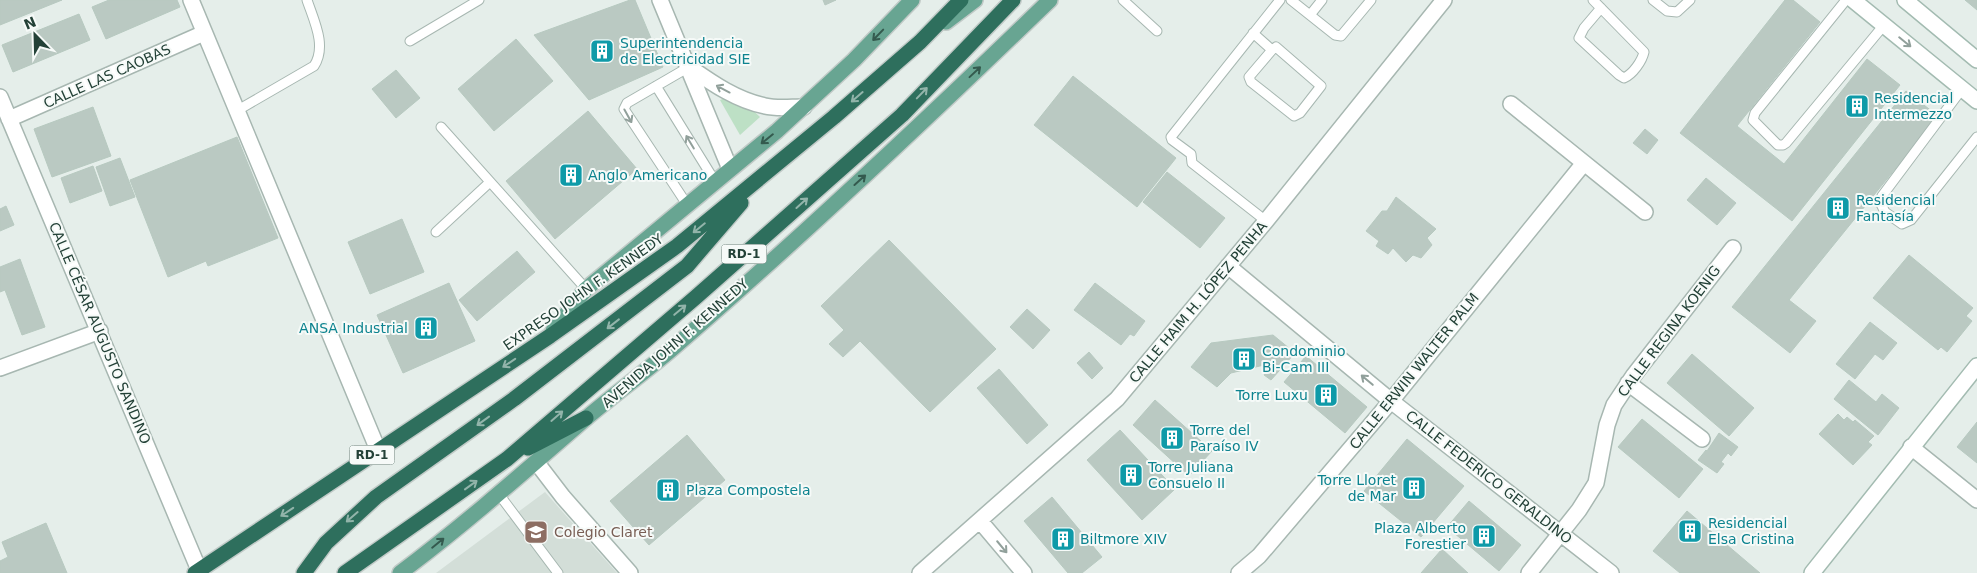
<svg xmlns="http://www.w3.org/2000/svg" width="1977" height="573" viewBox="0 0 1977 573" font-family="'DejaVu Sans',sans-serif">
	<style>
		.built { fill: #d3ded8 }
		.green { fill: #bde0c5 }
		.building { fill: #bac9c2; stroke: #b7c9c0 }
		.lines { fill: none; stroke-linecap: round; stroke-linejoin: round }
		.lane-casing { stroke: #a7b7b1; stroke-width: 11 }
		.street-casing { stroke: #a7b7b1; stroke-width: 18 }
		.secondary-casing { stroke: #a3bbb1; stroke-width: 18 }
		.primary-casing { stroke: #c1cac7; stroke-width: 18 }
		.highway-casing { stroke: #c1cac7; stroke-width: 18 }
		.lane { stroke: #fff; stroke-width: 9 }
		.street { stroke: #fff; stroke-width: 15 }
		.secondary { stroke: #fff; stroke-width: 15 }
		.primary { stroke: #68a592; stroke-width: 15 }
		.highway { stroke: #2e6f5d; stroke-width: 15 }
		.oneway { stroke: #345a4e }
		.oneway2 { stroke: #91a09b }
		.oneway3 { stroke: #92b4aa }
		.labels { text-anchor: middle; stroke-width: 4; stroke-linejoin: round; paint-order: stroke }
		.shield { fill: #f6faf8; stroke: #627871; stroke-width: 1 }
		.shield-label { font-size: 12px; font-weight: bold; fill: #234137 }
		.culture-label { font-size: 14px; fill: #0d838f; stroke: #f6faf8; text-anchor: start }
		.street-label { font-size: 14px; fill: #234137; stroke: #f6faf8 }
		.education-label { font-size: 14px; fill: #785e54; stroke: #f6faf8; text-anchor: start }
	</style>
	<rect width="100%" height="100%" fill="#e5eeea"/>
	<path class="built" d="M545 492 617 573H436Z"/>
	<path class="green" d="M727 97 744 102 760 117 740 135 720 100Z"/>
	<path class="building" d="M0 0H62L0 25Z
		M109 0H177L180 7 106 39 92 7Z
		M630 0H635L663 67 589 100 534 35Z
		M823 0H836L825 5Z
		M1785 0H1793L1820 22 1737 126 1784 164 1867 59 1900 85 1792 221 1680 133Z
		M1965 0H1977V10Z
		M79 14 90 40 13 72 2 45Z
		M516 39 553 81 494 131 458 89Z
		M396 70 420 98 396 118 372 89Z
		M1073 76 1176 158 1137 207 1034 125Z
		M1906 91 1938 116 1789 300 1816 321 1790 353 1732 307Z
		M93 107 111 156 52 177 34 129Z
		M588 111 637 169 555 239 506 181Z
		M1645 129 1658 140 1647 154 1633 143Z
		M237 137 278 238 208 266 206 261 168 277 130 180Z
		M120 158 135 197 110 206 96 167Z
		M93 166 102 191 70 203 61 178Z
		M1167 172 1225 218 1200 248 1143 202Z
		M1706 178 1736 203 1717 225 1687 200Z
		M1396 197 1436 229 1427 238 1432 245 1421 258 1413 255 1406 262 1393 248 1388 254 1376 246 1379 241 1366 231 1382 211H1387Z
		M6 206 14 225 0 231V209Z
		M402 219 424 272 370 294 348 242Z
		M889 240 996 349 930 412 860 341 843 357 829 344 844 330 821 306Z
		M517 251 535 272 477 321 459 300Z
		M1909 255 1973 308 1966 316 1972 321 1947 352 1941 347 1938 350 1873 298Z
		M20 259 45 327 22 335 5 290 0 292V267Z
		M449 283 475 341 403 373 377 315Z
		M1095 283 1145 321 1134 336 1130 334 1121 345 1074 310Z
		M1027 309 1050 330 1033 349 1010 327Z
		M1870 322 1897 343 1883 360 1875 354 1855 379 1836 364Z
		M1273 335 1295 353 1271 380 1264 375 1269 368 1264 365 1231 373 1217 387 1191 367 1211 343Z
		M1089 352 1103 368 1092 379 1077 363Z
		M1692 354 1754 408 1729 436 1667 383Z
		M1306 356 1367 407 1345 433 1284 382Z
		M999 369 1048 425 1027 444 977 388Z
		M1849 380 1876 402 1882 394 1899 408 1878 435 1834 399Z
		M1155 400 1212 451 1189 476 1133 425Z
		M1838 414 1844 420 1847 417 1853 422 1855 420 1874 436 1868 442 1872 445 1853 465 1819 434Z
		M1642 419 1703 469 1679 498 1618 447Z
		M1977 422V463L1957 447Z
		M1120 430 1175 489 1142 520 1087 460Z
		M1719 433 1738 447 1731 456 1728 453 1721 462 1724 464 1717 473 1698 460 1706 450 1707 451Z
		M687 435 725 480 649 545 610 501Z
		M1407 439 1464 486 1421 537 1364 491Z
		M1052 497 1102 557 1082 573H1068L1024 521Z
		M1469 501 1521 545 1499 571 1447 527Z
		M1687 511 1760 573H1680L1653 551Z
		M46 523 67 573H0V561L8 557 2 542Z
		M1442 549 1468 573H1421Z"/>
	<g class="lines">
		<g class="lane-casing">
			<path id="lane" d="M1123 0 1157 31
				M1291 0 1335 35 1341 36 1371 0
				M1593 0 1644 52C1642 61 1633 74 1624 78L1619 75 1579 38 1584 28 1601 8
				M1653 0 1667 11 1677 12 1690 0
				M1846 0 1755 113 1753 120 1778 145H1783L1786 143 1884 25
				M1310 15 1322 0
				M1253 33 1272 50 1249 77 1251 82 1294 116 1300 113 1321 86 1276 47 1272 50
				M410 41 479 0
				M656 86 716 183
				M1962 89 1882 196 1880 202 1885 212 1902 224 1911 220 1977 137
				M238 110 314 66C327 46 314 21 307 0
				M441 127 586 289
				M688 206 624 109 627 103 689 67
				M1266 221 1192 163 1191 154 1172 140 1171 137 1280 0
				M436 232 490 182
				M498 493 558 573"/>
		</g>
		<g class="street-casing">
			<path id="street" d="M191 0 378 450
				M660 0 730 169
				M689 67C712 83 736 100 765 106 777 109 791 107 804 107
				M0 97 199 570
				M1511 104 1645 212
				M9 119 204 33
				M1228 266 1391 401 1611 573
				M0 368 100 331
				M1628 383 1702 439
				M1911 447 1977 500
				M537 463 563 497 630 573
				M980 521 1024 573
				M920 573 1117 399 1266 221 1444 0
				M1239 573 1259 556 1391 401 1584 163
				M1529 573 1579 510 1596 483 1607 425 1614 405 1634 375 1733 248"/>
		</g>
		<g class="secondary-casing">
			<path id="secondary" d="M1853 0 1977 101
				M1905 0 1977 60
				M1812 573 1977 366"/>
		</g>
		<g class="primary-casing">
			<path id="primary" d="M946 22 975 0
				M553 331 586 289 777 131 854 60 912 0
				M400 573C464 525 524 472 584 420 613 395 644 373 672 349 802 237 927 119 1050 0"/>
		</g>
		<g class="highway-casing">
			<path id="highway" d="M528 448 586 418
				M195 573 550 336 677 246 834 117 920 42 961 0
				M304 573 326 543 376 497 514 399 687 266 741 203
				M345 573 507 459 696 297 902 115 1013 0"/>
		</g>
		<use href="#lane" class="lane"/>
		<use href="#street" class="street"/>
		<use href="#secondary" class="secondary"/>
		<use href="#primary" class="primary"/>
		<use href="#highway" class="highway"/>
	</g>
	<defs><path id="oneway-shaft" d="M-6 0H5M1.5-3L5.5 0L1.5 3" fill="none" stroke-width="1.6" stroke-linecap="round" stroke-linejoin="round" transform="scale(1.25)"/></defs>
	<g class="oneway">
		<use href="#oneway-shaft" transform="translate(878 35) rotate(134)"/>
		<use href="#oneway-shaft" transform="translate(975 72) rotate(-43)"/>
		<use href="#oneway-shaft" transform="translate(767 139) rotate(141)"/>
		<use href="#oneway-shaft" transform="translate(860 180) rotate(-42)"/>
		<use href="#oneway-shaft" transform="translate(438 543) rotate(-39)"/>
	</g>
	<g class="oneway2">
		<use href="#oneway-shaft" transform="translate(1905 42) rotate(39)"/>
		<use href="#oneway-shaft" transform="translate(723 89) rotate(-152)"/>
		<use href="#oneway-shaft" transform="translate(628 116) rotate(61)"/>
		<use href="#oneway-shaft" transform="translate(690 142) rotate(-121)"/>
		<use href="#oneway-shaft" transform="translate(1367 380) rotate(-140)"/>
		<use href="#oneway-shaft" transform="translate(1002 547) rotate(50)"/>
	</g>
	<g class="oneway3">
		<use href="#oneway-shaft" transform="translate(922 93) rotate(-46)"/>
		<use href="#oneway-shaft" transform="translate(857 97) rotate(139)"/>
		<use href="#oneway-shaft" transform="translate(802 203) rotate(-42)"/>
		<use href="#oneway-shaft" transform="translate(699 228) rotate(141)"/>
		<use href="#oneway-shaft" transform="translate(680 310) rotate(-40)"/>
		<use href="#oneway-shaft" transform="translate(613 324) rotate(142)"/>
		<use href="#oneway-shaft" transform="translate(509 363) rotate(146)"/>
		<use href="#oneway-shaft" transform="translate(557 416) rotate(-41)"/>
		<use href="#oneway-shaft" transform="translate(483 421) rotate(144)"/>
		<use href="#oneway-shaft" transform="translate(471 485) rotate(-36)"/>
		<use href="#oneway-shaft" transform="translate(287 512) rotate(146)"/>
		<use href="#oneway-shaft" transform="translate(352 517) rotate(139)"/>
	</g>
	<defs>
		<g id="building-square" transform="scale(1.25)"><rect x="-9" y="-9" width="18" height="18" rx="4" fill="#0f9aa8" stroke="#f6faf8"/><path d="M-4-6H4V6H1V3H-1V6H-4ZM-2.5-4.3h1.7v1.8h-1.7ZM.8-4.3h1.7v1.8H.8ZM-2.5-1h1.7V.8h-1.7ZM.8-1h1.7V.8H.8Z" fill="#fff"/></g>
		<g id="school-square" transform="scale(1.25)"><rect x="-9" y="-9" width="18" height="18" rx="4" fill="#8d6e63" stroke="#f6faf8"/><path d="M0-5L7-2L0 1L-7-2ZM-4 1L0 2.5L4 1V4Q0 6-4 4Z" fill="#fff"/></g>
	</defs>
	<g fill-rule="evenodd">
		<use href="#building-square" x="602" y="51"/>
		<use href="#building-square" x="1857" y="106"/>
		<use href="#building-square" x="571" y="175"/>
		<use href="#building-square" x="1838" y="208"/>
		<use href="#building-square" x="426" y="328"/>
		<use href="#building-square" x="1244" y="359"/>
		<use href="#building-square" x="1326" y="395"/>
		<use href="#building-square" x="1172" y="438"/>
		<use href="#building-square" x="1131" y="475"/>
		<use href="#building-square" x="1414" y="488"/>
		<use href="#building-square" x="668" y="490"/>
		<use href="#building-square" x="1690" y="531"/>
		<use href="#school-square" x="536" y="532"/>
		<use href="#building-square" x="1484" y="536"/>
		<use href="#building-square" x="1063" y="539"/>
	</g>
	<g class="labels">
		<g class="shield">
			<rect x="721.5" y="244.5" width="45" height="19" rx="4"/>
			<rect x="349.5" y="445.5" width="45" height="19" rx="4"/>
		</g>
		<g class="shield-label">
			<text x="744" y="258">RD-1</text>
			<text x="372" y="459">RD-1</text>
		</g>
		<g class="culture-label">
			<text x="620" y="48">Superintendencia<tspan x="620" dy="16">de Electricidad SIE</tspan></text>
			<text x="1874" y="103">Residencial<tspan x="1874" dy="16">Intermezzo</tspan></text>
			<text x="588" y="180">Anglo Americano</text>
			<text x="1856" y="205">Residencial<tspan x="1856" dy="16">Fantasía</tspan></text>
			<text x="408" y="333" text-anchor="end">ANSA Industrial</text>
			<text x="1262" y="356">Condominio<tspan x="1262" dy="16">Bi-Cam III</tspan></text>
			<text x="1308" y="400" text-anchor="end">Torre Luxu</text>
			<text x="1190" y="435">Torre del<tspan x="1190" dy="16">Paraíso IV</tspan></text>
			<text x="1148" y="472">Torre Juliana<tspan x="1148" dy="16">Consuelo II</tspan></text>
			<text x="1396" y="485" text-anchor="end">Torre Lloret<tspan x="1396" dy="16">de Mar</tspan></text>
			<text x="686" y="495">Plaza Compostela</text>
			<text x="1708" y="528">Residencial<tspan x="1708" dy="16">Elsa Cristina</tspan></text>
			<text x="1466" y="533" text-anchor="end">Plaza Alberto<tspan x="1466" dy="16">Forestier</tspan></text>
			<text x="1080" y="544">Biltmore XIV</text>
		</g>
		<g class="street-label">
			<text transform="translate(107 76) rotate(-24)" y="5">CALLE LAS CAOBAS</text>
			<text transform="translate(583 292) rotate(-35)" y="5">EXPRESO JOHN F. KENNEDY</text>
			<text transform="translate(1198 302) rotate(-50)" y="5">CALLE HAIM H. LÓPEZ PENHA</text>
			<text transform="translate(1669 331) rotate(-53)" y="5">CALLE REGINA KOENIG</text>
			<text transform="translate(100 333) rotate(67)" y="5">CALLE CÉSAR AUGUSTO SANDINO</text>
			<text transform="translate(675 343) rotate(-41)" y="5">AVENIDA JOHN F. KENNEDY</text>
			<text transform="translate(1414 371) rotate(-51)" y="5">CALLE ERWIN WALTER PALM</text>
			<text transform="translate(1489 477) rotate(38)" y="5">CALLE FEDERICO GERALDINO</text>
		</g>
		<g class="education-label">
			<text x="554" y="537">Colegio Claret</text>
		</g>
	</g>
	<g transform="translate(35 35) rotate(337)" stroke="#f6faf8" stroke-width="4" paint-order="stroke">
	<path d="M0-4L9 19L0 12L-9 19Z" fill="#234137"/>
	<text y="-8" font-size="14" font-weight="bold" text-anchor="middle" fill="#234137">N</text>
	</g>
</svg>
